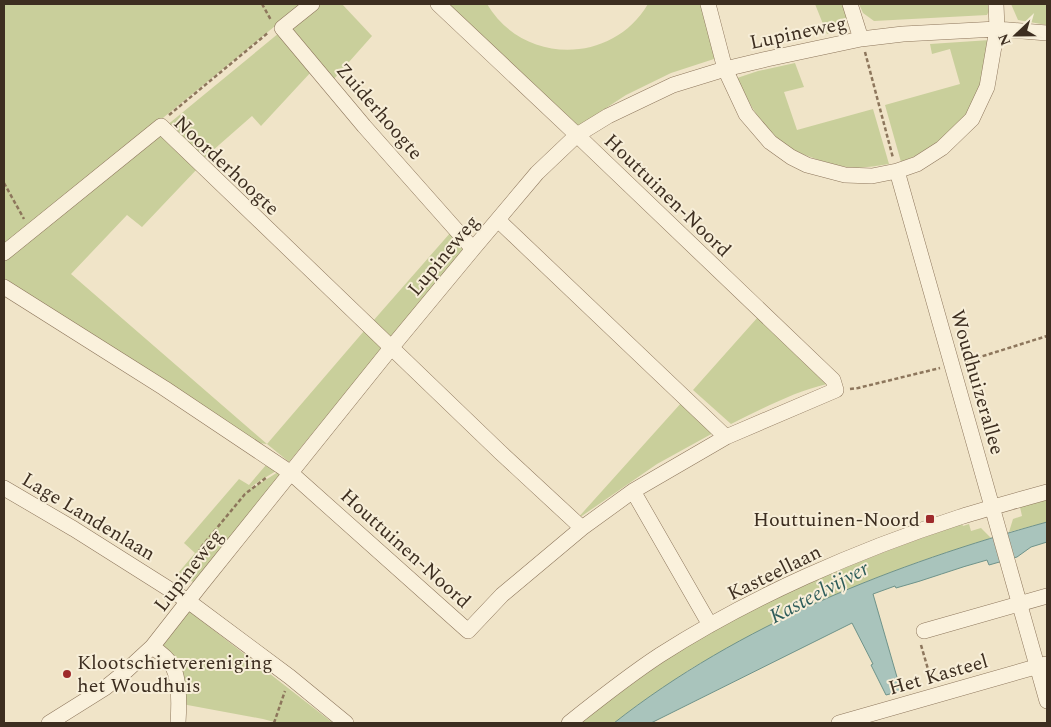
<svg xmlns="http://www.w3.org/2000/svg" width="1051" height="727" viewBox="0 0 1051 727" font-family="Spectral,serif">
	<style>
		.green { fill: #c9cf9b }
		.water { fill: #a9c4bc; stroke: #6f938a }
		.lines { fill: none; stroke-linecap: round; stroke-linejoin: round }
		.minor-casing { stroke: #8d765c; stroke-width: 16 }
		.path { stroke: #8d765c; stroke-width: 2.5; stroke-dasharray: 4 2.5; stroke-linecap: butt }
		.minor { stroke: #faf1dc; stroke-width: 15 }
		.poi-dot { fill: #9e2a2b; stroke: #f7eed8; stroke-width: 2 }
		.labels { text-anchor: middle; stroke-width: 4; stroke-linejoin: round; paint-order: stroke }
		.street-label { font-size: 20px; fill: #3d2e20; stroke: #f7eed8 }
		.poi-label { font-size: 20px; fill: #3d2e20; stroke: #f7eed8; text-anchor: end }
		.water-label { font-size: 21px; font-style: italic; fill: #2f5d5a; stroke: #f7eed8 }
	</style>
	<rect width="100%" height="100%" fill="#f0e4c8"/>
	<path class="green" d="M4 4H302L4 248Z
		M321 4H342L372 36 333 80 289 28Z
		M446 4H487C523 65 612 65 648 4H702L717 58 671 73 626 95 577 127Z
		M815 4H846L848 12 845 22 836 31 827 34Z
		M859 4H992L991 7 987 15 874 21 863 13Z
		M1011 4H1047V25L1018 20Z
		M279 33 311 72 261 126 252 116 203 159 166 126Z
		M990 40 976 103 955 128 933 145 915 156 901 162 885 105 960 84 950 49 932 54 930 44Z
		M795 63 804 87 784 92 797 130 873 109 889 164C875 166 860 169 847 167 832 165 798 154 785 145 780 141 774 135 769 130 754 115 746 96 737 78L758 71Z
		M161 135 198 168 142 227 127 215 71 274 267 444 364 331 382 348 289 462 267 444 251 442 4 281V261L154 138Z
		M451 232 462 248 464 252 391 338 373 321Z
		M758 317 827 384C793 392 762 409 731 424L693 390Z
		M682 402 715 432 657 464 576 520Z
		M266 465 276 471 258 482 251 487 253 488 278 472 280 476 195 583 189 580 192 567 198 554 196 553 189 571 187 578 179 572 195 553 184 543 239 479 249 485Z
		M1047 499V522L1009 532 1013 519 1022 516 1020 507Z
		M962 524 963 526 969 524 971 531 981 528 991 538 918 562 868 581 814 604 755 633 692 668 636 706 614 723H580C614 697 648 671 685 648 771 595 867 557 962 524Z
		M189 611 333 723H278L263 719 182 704 175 661 163 645Z"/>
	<path class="water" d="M1047 522V542L1031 547 1017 557 989 565 987 560C956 568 927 580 896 588L895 586 873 594 901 691 886 695 871 665 873 664 852 623 651 723H614C740 624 894 564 1047 522Z"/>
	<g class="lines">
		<g class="minor-casing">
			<path id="minor" d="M312 4 282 28 364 126 473 249
				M708 4 725 69 746 114 770 142 791 157 807 165 845 175 872 176 897 171 917 164 942 148 972 119 987 87 997 29 996 4
				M850 4 861 39
				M897 171 1047 701
				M498 220 726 437
				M4 253 161 126 500 452 582 528
				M4 287 164 388 291 473 468 631 502 595 582 528 633 491 726 437 836 390 833 380 577 135 438 4
				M4 488 74 529 188 601 290 677 346 723
				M633 491 710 625
				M924 631 1047 596
				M152 647C160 652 168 658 173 667 180 681 179 708 178 723
				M49 723 105 688 126 671 152 647 199 587 391 348 473 249 537 173 577 135 608 116 673 85 725 69 767 59 861 39 903 34 997 29 1047 33
				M569 723C599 699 628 676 660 655 750 597 858 550 960 517 989 508 1018 500 1047 492
				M839 723 1046 664"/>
		</g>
		<path class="path" d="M262 4 271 20
			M865 52 893 158
			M169 115 269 32
			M4 183 24 219
			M964 362 1047 336
			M850 389 858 388 940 368
			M189 577 194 560 202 546 245 494 267 477
			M921 645 932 683
			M274 723 285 691"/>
		<use href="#minor" class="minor"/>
	</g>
	<g class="poi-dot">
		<rect x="925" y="514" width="10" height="10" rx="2.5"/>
		<circle cx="67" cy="674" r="5"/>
	</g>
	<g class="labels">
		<g class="street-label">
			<text transform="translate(798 32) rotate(-12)" y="7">Lupineweg</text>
			<text transform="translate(380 111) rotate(49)" y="7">Zuiderhoogte</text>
			<text transform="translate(227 165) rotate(43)" y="7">Noorderhoogte</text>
			<text transform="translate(668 195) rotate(44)" y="7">Houttuinen-Noord</text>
			<text transform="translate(443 255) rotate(-50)" y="7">Lupineweg</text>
			<text transform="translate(978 382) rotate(74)" y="7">Woudhuizerallee</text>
			<text transform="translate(89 516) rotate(31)" y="7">Lage Landenlaan</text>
			<text transform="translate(406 548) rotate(42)" y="7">Houttuinen-Noord</text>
			<text transform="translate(188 570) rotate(-52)" y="7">Lupineweg</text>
			<text transform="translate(774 572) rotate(-26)" y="7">Kasteellaan</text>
			<text transform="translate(938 674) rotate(-16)" y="7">Het Kasteel</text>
		</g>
		<g class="poi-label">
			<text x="920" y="526">Houttuinen-Noord</text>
			<text x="77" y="669" text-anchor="start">Klootschietvereniging<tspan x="77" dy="23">het Woudhuis</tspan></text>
		</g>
		<g class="water-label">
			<text transform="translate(819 592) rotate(-28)" y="7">Kasteelvijver</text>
		</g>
	</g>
	<rect width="1051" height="727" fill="none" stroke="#3d2e20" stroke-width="10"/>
	<g transform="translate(1016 35) rotate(248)" stroke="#f7eed8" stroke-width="4" paint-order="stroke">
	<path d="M0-4L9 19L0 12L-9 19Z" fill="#3d2e20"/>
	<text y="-8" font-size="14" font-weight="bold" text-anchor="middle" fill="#3d2e20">N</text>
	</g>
</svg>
